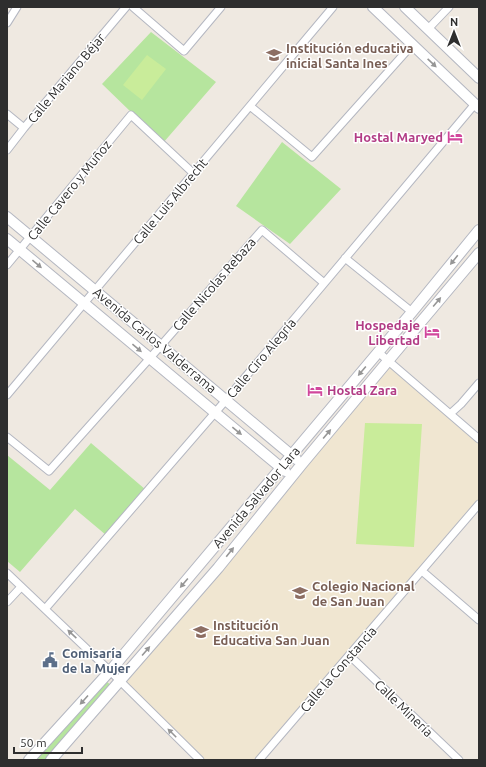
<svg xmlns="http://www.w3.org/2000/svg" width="486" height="767" viewBox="0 0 486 767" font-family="Ubuntu,sans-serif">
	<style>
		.education { fill: #f0e6d1 }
		.green { fill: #b6e59e }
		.pitch { fill: #c9ec9a }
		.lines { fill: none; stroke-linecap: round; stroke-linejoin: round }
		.street-casing { stroke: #b4b7c1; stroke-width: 9 }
		.secondary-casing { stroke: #b4b7c1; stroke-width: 12 }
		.street { stroke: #fff; stroke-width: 7 }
		.secondary { stroke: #fff; stroke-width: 10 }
		.oneway { fill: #969696 }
		.labels { text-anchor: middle; stroke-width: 3; stroke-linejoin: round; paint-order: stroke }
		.education-label { font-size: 13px; font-weight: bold; fill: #785e54; stroke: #fff; text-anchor: start }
		.street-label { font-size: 13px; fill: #2e2e2e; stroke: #fff }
		.hotel-label { font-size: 13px; font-weight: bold; fill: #b23c85; stroke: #fff; text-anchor: end }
		.service-label { font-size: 13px; font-weight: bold; fill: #4e5e75; stroke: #fff; text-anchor: start }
	</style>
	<rect width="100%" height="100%" fill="#efe9e1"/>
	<path class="education" d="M389 363 479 439V504L259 760H201L124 681Z"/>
	<path class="green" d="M151 32 216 82 163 143 102 84Z
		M282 142 341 189 290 244 236 206Z
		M91 443 146 490 106 535 75 509 20 572 7 561V455L50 490Z
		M106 681 113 687 46 760H36Z"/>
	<path class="pitch" d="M147 55 166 69 142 100 123 85Z
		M365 423 422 424 414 547 356 544Z"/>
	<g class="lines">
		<g class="street-casing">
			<path id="street" d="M133 7 184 51 221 7
				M7 23 17 7
				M428 29 449 7
				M250 106 312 157 412 45
				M7 114 24 128
				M7 150 24 128 126 7
				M345 258 412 312
				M7 265 131 115 193 173
				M378 352 479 439
				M7 395 333 7
				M450 414 461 404 479 383
				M7 437 49 471 150 358 262 230 324 283
				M422 571 479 620
				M7 573 110 671 200 760
				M7 602 21 587
				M45 609 226 400 475 104
				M349 655 459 760
				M259 760 479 504"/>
		</g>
		<g class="secondary-casing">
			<path id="secondary" d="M373 7 479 108
				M405 7 479 78
				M7 217 296 459
				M7 239 285 471
				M29 760 110 671 412 312 479 230
				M51 760 218 568 302 464 388 361 479 253"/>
		</g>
		<use href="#street" class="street"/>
		<use href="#secondary" class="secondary"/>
	</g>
	<defs><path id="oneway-solid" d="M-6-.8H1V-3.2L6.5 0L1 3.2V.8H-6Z"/></defs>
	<g class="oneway">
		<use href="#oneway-solid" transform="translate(432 63) rotate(43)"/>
		<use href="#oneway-solid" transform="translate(454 260) rotate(129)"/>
		<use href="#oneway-solid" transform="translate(37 264) rotate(40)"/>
		<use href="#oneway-solid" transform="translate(437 302) rotate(-50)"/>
		<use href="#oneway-solid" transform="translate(137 348) rotate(40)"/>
		<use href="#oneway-solid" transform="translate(362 371) rotate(130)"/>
		<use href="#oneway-solid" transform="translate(237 431) rotate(39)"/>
		<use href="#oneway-solid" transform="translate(327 434) rotate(-50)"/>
		<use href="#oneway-solid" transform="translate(230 552) rotate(-51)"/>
		<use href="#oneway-solid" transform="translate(184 583) rotate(130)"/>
		<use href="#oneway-solid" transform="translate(72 634) rotate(-137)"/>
		<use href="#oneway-solid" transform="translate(146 651) rotate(-49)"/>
		<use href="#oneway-solid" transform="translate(84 700) rotate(132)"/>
		<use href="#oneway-solid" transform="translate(172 733) rotate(-135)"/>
	</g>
	<defs>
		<g id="school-bare" transform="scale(1.2)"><path d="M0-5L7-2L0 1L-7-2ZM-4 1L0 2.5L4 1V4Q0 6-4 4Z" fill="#8d6e63" stroke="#fff" stroke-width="2.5" paint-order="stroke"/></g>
		<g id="hotel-bare" transform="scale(1.2)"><path d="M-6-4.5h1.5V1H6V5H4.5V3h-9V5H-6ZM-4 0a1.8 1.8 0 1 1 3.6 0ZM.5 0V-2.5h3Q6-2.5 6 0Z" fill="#d1479c" stroke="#fff" stroke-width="2.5" paint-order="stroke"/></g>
		<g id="civic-bare" transform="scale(1.2)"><path d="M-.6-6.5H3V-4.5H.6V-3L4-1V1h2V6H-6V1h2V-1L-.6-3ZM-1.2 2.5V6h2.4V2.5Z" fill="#5c6f8a" stroke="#fff" stroke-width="2.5" paint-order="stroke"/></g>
	</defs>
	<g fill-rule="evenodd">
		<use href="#school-bare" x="274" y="55"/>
		<use href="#hotel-bare" x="455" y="137"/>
		<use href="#hotel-bare" x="432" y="332"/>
		<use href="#hotel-bare" x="315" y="390"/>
		<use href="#school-bare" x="300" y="593"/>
		<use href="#school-bare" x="201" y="632"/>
		<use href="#civic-bare" x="50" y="660"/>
	</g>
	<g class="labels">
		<g class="education-label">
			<text x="286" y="53">Institución educativa<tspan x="286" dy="15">inicial Santa Ines</tspan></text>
			<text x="312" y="591">Colegio Nacional<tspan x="312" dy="15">de San Juan</tspan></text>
			<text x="213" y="630">Institución<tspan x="213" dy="15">Educativa San Juan</tspan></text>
		</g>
		<g class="street-label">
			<text transform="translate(66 78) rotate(-50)" y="5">Calle Mariano Béjar</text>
			<text transform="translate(69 190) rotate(-51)" y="5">Calle Cavero y Muñoz</text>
			<text transform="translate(170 201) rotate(-50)" y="5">Calle Luis Albrecht</text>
			<text transform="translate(214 284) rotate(-49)" y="5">Calle Nicolas Rebaza</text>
			<text transform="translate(155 340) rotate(40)" y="5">Avenida Carlos Valderrama</text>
			<text transform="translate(261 358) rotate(-50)" y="5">Calle Ciro Alegría</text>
			<text transform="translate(256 497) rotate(-50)" y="5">Avenida Salvador Lara</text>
			<text transform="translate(338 669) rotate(-49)" y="5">Calle la Constancia</text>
			<text transform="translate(404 708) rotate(44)" y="5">Calle Minería</text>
		</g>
		<g class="hotel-label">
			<text x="443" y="142">Hostal Maryed</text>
			<text x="420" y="330">Hospedaje<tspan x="420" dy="15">Libertad</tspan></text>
			<text x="327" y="395" text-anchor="start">Hostal Zara</text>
		</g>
		<g class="service-label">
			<text x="62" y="658">Comisaría<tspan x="62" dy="15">de la Mujer</tspan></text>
		</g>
	</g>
	<rect width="486" height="767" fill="none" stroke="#2e2e2e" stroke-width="16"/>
	<g transform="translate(454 32)" stroke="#ffffff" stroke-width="3" paint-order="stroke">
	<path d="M0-3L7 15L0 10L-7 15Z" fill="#2e2e2e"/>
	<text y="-6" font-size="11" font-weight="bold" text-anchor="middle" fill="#2e2e2e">N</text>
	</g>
	<path d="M14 747v6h68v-6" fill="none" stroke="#2e2e2e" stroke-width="2"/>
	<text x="20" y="747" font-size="12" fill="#2e2e2e" stroke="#ffffff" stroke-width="3" paint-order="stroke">50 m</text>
</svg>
